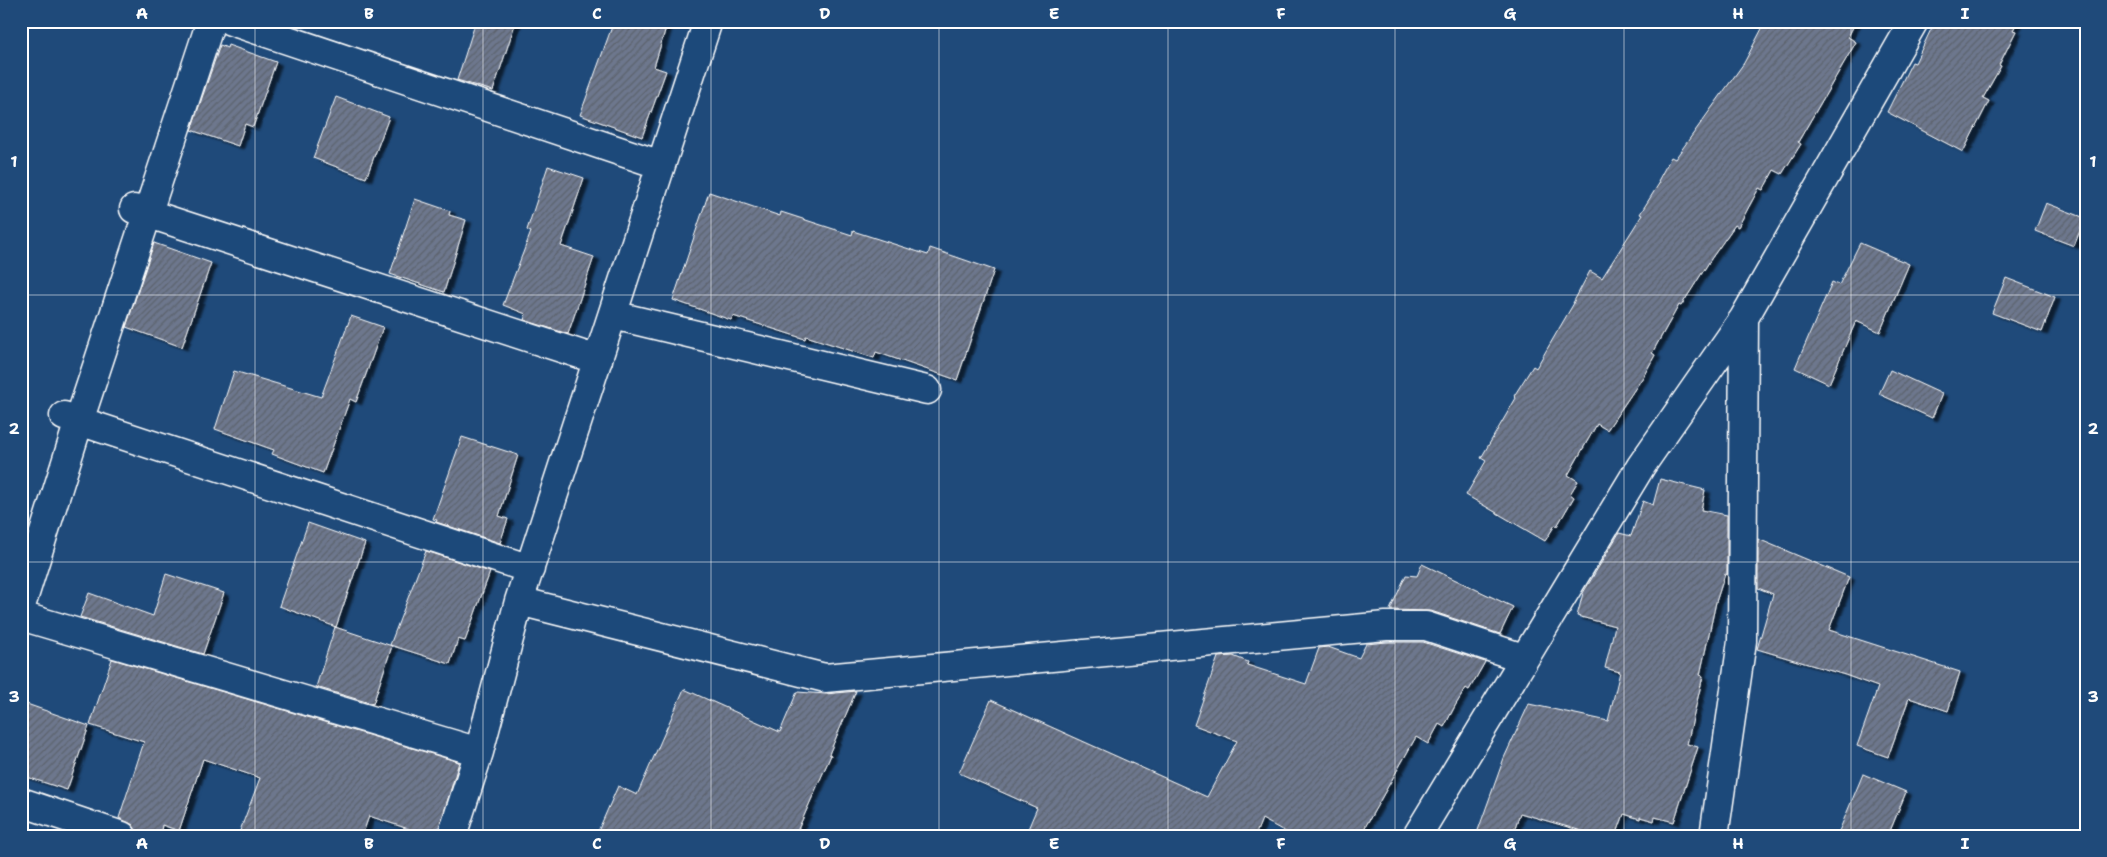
<svg xmlns="http://www.w3.org/2000/svg" width="2107" height="857" viewBox="0 0 2107 857" font-family="'Shantell Sans',sans-serif">
	<style>
		.building { fill: url(#building-hatch); stroke: #fff; filter: url(#shadow) }
		.lines { fill: none; stroke-linecap: round; stroke-linejoin: round }
		.minor-casing { stroke: #fff; stroke-width: 31 }
		.minor { stroke: #1f4a7a; stroke-width: 28 }
		.grid { fill: none; stroke: #fff; stroke-width: 1; stroke-opacity: 0.55 }
		.neatline { fill: none; stroke: #fff; stroke-width: 2 }
		.grid-label { font-size: 16px; text-anchor: middle; font-weight: bold; fill: #fff }
	</style>
	<defs>
		<pattern id="building-hatch" width="6" height="6" patternUnits="userSpaceOnUse" patternTransform="scale(1.25)"><rect width="6" height="6" fill="#6d778d"/><path d="M-1 1l2-2M0 6l6-6M5 7l2-2" fill="none" stroke="#5c626c"/></pattern>
		<filter id="shadow"><feDropShadow dx="5.5" dy="3" stdDeviation="1" flood-color="#0009"/></filter>
	</defs>
	<rect width="100%" height="100%" fill="#1f4a7a"/>
	<filter id="ink" filterUnits="userSpaceOnUse"><feTurbulence type="fractalNoise" baseFrequency=".02" numOctaves="2"/><feDisplacementMap in="SourceGraphic" scale="10" xChannelSelector="R" yChannelSelector="G"/><feConvolveMatrix kernelMatrix="1 2 1 2 8 2 1 2 1" color-interpolation-filters="sRGB"/></filter>
	<g filter="url(#ink)">
		<path class="building" d="M476 21H516L493 91 457 80Z
			M614 21H668L654 67 666 71 642 137 580 115Z
			M1766 21H1856L1848 37 1856 42 1798 142 1801 144 1782 174 1774 170 1763 190 1759 188 1738 227 1735 225 1711 259 1681 306 1679 305 1652 353 1655 355 1643 377 1607 430 1597 424 1568 475 1578 481 1570 494 1574 497 1557 526 1555 525 1545 541 1466 495 1486 461 1481 458 1516 398 1514 396 1533 366 1536 368 1574 303H1573L1590 271 1602 278 1642 215 1640 214 1660 182 1658 181 1671 157 1675 159 1744 63Z
			M1935 21H2018L2013 30 2016 31 1999 65 2001 66 1983 98 1989 101 1963 152 1887 112 1912 62 1915 63Z
			M220 45 227 48 228 45 276 62 253 127 245 124 238 146 191 130Z
			M336 97 389 117 366 178 313 158Z
			M548 166 584 178 561 246 594 257 568 334 524 320 526 314 503 305 531 232 527 230Z
			M709 192 780 216 781 212 852 235 853 231 928 255 930 248 994 270 957 380 876 352 874 358 806 336 805 339 733 316 731 320 673 300Z
			M415 199 450 211 449 215 466 220 444 292 390 274Z
			M2046 203 2085 218 2074 246 2035 231Z
			M154 243 211 263 182 347 126 327Z
			M1860 243 1909 264 1880 332 1856 321 1829 384 1795 368 1832 282 1839 285Z
			M2006 278 2055 297 2042 332 1992 313Z
			M351 316 383 327 356 402 350 399 323 473 272 454 274 450 215 429 234 371 321 397Z
			M1890 370 1942 394 1932 418 1879 394Z
			M462 437 518 455 499 516 508 519 500 543 436 522 437 520 433 519Z
			M1660 479 1705 490 1701 510 1727 515V575L1725 574 1716 602 1700 675 1703 676 1687 744 1698 747 1674 822 1655 817 1654 821 1640 817V819L1624 814 1616 836H1599L1520 813 1512 836H1476L1504 758 1529 704 1608 721 1620 672 1605 668 1615 626 1577 616 1583 593 1619 533 1631 536 1643 501 1653 505Z
			M308 523 365 543 336 627 279 606Z
			M1758 539 1849 577 1829 630 1960 672 1948 711 1909 698 1888 757 1857 746 1878 687 1845 675 1757 649 1773 594 1758 588Z
			M426 551 490 572 465 641 458 639 450 664 390 645Z
			M1422 564 1513 607 1500 634 1431 611 1390 610 1406 575 1417 576Z
			M166 574 224 593 203 654 80 617 89 593 153 616Z
			M335 627 392 646 373 704 316 687Z
			M1387 642H1423L1485 662 1469 690 1466 688 1455 706 1444 727 1439 724 1428 744 1416 737 1360 836H1293L1262 819 1255 836H1025L1037 808 959 773 991 700 1207 797 1237 741 1194 725 1218 657 1233 656 1248 662 1247 665 1306 684 1319 648 1328 647 1359 658 1366 644Z
			M112 659 459 762 437 836H430L369 816 362 836H238L260 778 203 759 179 831 162 825 160 836H137L133 825 119 818 144 742 90 725Z
			M684 689 780 732 797 692 826 694 856 691 829 754 831 755 795 836H596L618 786 637 795Z
			M21 702 89 726 67 790 21 775Z
			M1863 774 1906 792 1888 836H1837Z"/>
		<g class="lines">
			<g class="minor-casing">
				<path id="minor" d="M231 21 661 165
					M134 209 598 360
					M613 315 927 390
					M64 416 530 569
					M519 601 825 678 1386 626H1426L1523 658
					M21 606 79 421 211 21
					M21 616 479 752
					M21 802 122 836
					M452 836 479 752 519 601 708 21
					M1417 836 1641 466 1744 318 1914 21
					M1714 836 1742 641 1744 318"/>
			</g>
			<use href="#minor" class="minor"/>
		</g>
	</g>
	<path class="grid" d="M255 21V836M483 21V836M711 21V836M939 21V836M1168 21V836M1395 21V836M1624 21V836M1851 21V836M21 295H2086M21 562H2086"/>
	<rect width="2107" height="857" fill="none" stroke="#1f4a7a" stroke-width="55"/>
	<rect x="28" y="28" width="2052" height="802" class="neatline"/>
	<g class="grid-label">
		<text x="142" y="19">A</text>
		<text x="369" y="19">B</text>
		<text x="597" y="19">C</text>
		<text x="825" y="19">D</text>
		<text x="1054" y="19">E</text>
		<text x="1281" y="19">F</text>
		<text x="1510" y="19">G</text>
		<text x="1738" y="19">H</text>
		<text x="1965" y="19">I</text>
		<text x="14" y="167">1</text>
		<text x="2093" y="167">1</text>
		<text x="14" y="434">2</text>
		<text x="2093" y="434">2</text>
		<text x="14" y="702">3</text>
		<text x="2093" y="702">3</text>
		<text x="142" y="849">A</text>
		<text x="369" y="849">B</text>
		<text x="597" y="849">C</text>
		<text x="825" y="849">D</text>
		<text x="1054" y="849">E</text>
		<text x="1281" y="849">F</text>
		<text x="1510" y="849">G</text>
		<text x="1738" y="849">H</text>
		<text x="1965" y="849">I</text>
	</g>
</svg>
